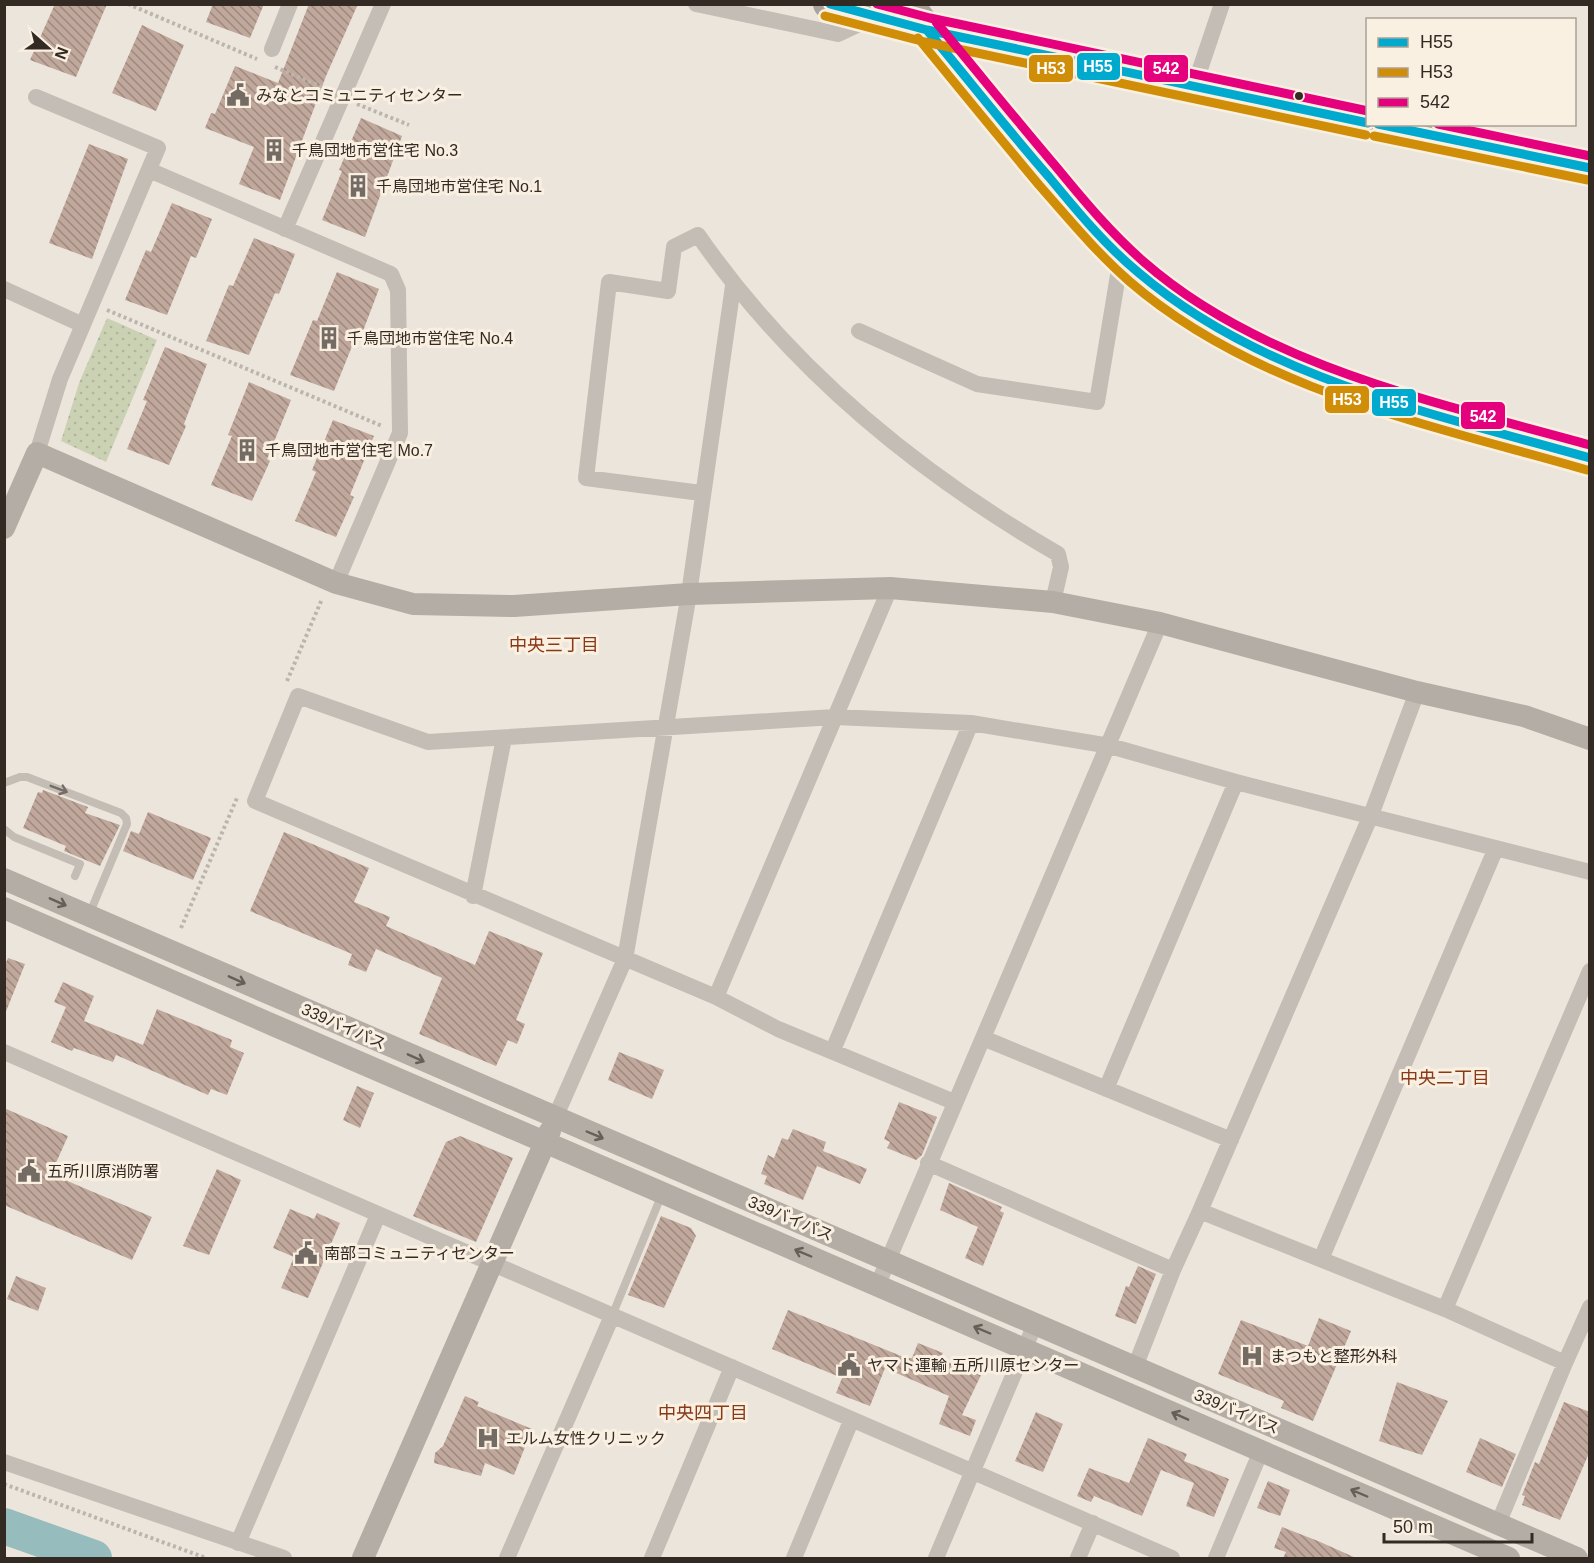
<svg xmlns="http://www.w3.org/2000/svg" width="1594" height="1563" viewBox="0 0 1594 1563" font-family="Helvetica,'Noto Sans JP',sans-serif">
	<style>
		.park { fill: url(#park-dots) }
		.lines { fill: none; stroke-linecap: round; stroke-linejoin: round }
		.river { stroke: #97bcbe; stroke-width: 36 }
		.building { fill: url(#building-back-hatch) }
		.path { stroke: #bcb5ae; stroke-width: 4; stroke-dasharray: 3 3; stroke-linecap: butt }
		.lane { stroke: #c4bdb5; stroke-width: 8 }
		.street { stroke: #c4bdb5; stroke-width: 16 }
		.secondary { stroke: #b4ada5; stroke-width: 22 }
		.highway { stroke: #aaa39c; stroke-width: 30 }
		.bus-1-casing { stroke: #faf0e1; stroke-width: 14 }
		.bus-2-casing { stroke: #faf0e1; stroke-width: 14 }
		.bus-3-casing { stroke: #faf0e1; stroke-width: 14 }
		.bus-1 { stroke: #00a9ce; stroke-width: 9 }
		.bus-2 { stroke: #d08d07; stroke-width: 9 }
		.bus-3 { stroke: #e5007d; stroke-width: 9 }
		.oneway { stroke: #756c65 }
		.oneway2 { stroke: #675e58 }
		.bus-dot { fill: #342a24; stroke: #faf0e1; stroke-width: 2 }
		.labels { text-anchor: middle; stroke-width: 6; stroke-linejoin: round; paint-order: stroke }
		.poi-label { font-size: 16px; fill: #342a24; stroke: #faf0e1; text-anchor: start }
		.street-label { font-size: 16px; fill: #342a24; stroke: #faf0e1 }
		.neighbourhood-label { font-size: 18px; fill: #883918; stroke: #faf0e1 }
		.line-badge { stroke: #faf0e1; stroke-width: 2 }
		.badge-label { font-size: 16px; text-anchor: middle; font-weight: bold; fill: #fff }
	</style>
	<defs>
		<pattern id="park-dots" width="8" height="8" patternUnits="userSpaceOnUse" patternTransform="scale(1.5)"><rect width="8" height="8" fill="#cbd2b4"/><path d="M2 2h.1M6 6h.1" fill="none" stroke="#afb49b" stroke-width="1.8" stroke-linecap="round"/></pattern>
		<pattern id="building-back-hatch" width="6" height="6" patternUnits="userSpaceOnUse" patternTransform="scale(1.5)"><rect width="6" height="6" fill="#c1a89c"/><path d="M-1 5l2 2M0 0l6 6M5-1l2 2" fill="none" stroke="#9e897f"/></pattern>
	</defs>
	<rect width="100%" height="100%" fill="#ece5db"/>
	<path class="park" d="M107 318 157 340 106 462 61 441 79 383Z"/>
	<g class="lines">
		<path class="river" d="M4 1526 94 1558"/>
	</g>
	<path class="building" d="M55 4H107L76 77 30 60Z
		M213 4H264L250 38 206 22Z
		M309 4H358L326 76 280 200 239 184 254 147 205 128 211 113 215 114 235 66 278 83Z
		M142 25 184 45 156 111 112 93Z
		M361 118 402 136 365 237 322 220 342 171 339 170Z
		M89 144 128 159 92 259 49 243Z
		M172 203 212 219 196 258 191 256 167 315 125 300 146 250 151 252Z
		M254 238 295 254 279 294 275 293 249 355 206 341 229 285 233 286Z
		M337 272 379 289 363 331 359 329 334 391 290 375 313 320 317 321Z
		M165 347 207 364 184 424 186 426 169 465 127 449 147 401 143 400Z
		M249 382 291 400 267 459 270 461 252 501 211 485 232 436 228 435Z
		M333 420 374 436 350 495 354 497 336 537 295 521 316 472 312 470Z
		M43 790 88 807 85 813 120 825 100 866 64 851 66 846 23 828 38 792 42 793Z
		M148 812 211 838 193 880 123 851 131 831 139 834Z
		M284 832 369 868 354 902 390 917 386 926 475 965 489 931 543 953 516 1020 525 1024 517 1044 508 1040 496 1066 419 1034 442 978 376 949 366 972 348 965 352 954 250 911Z
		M8 958 25 964 5 1014 4 967Z
		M63 982 94 996 84 1021 143 1045 157 1009 232 1040 230 1047 244 1053 227 1095 211 1089 208 1095 116 1055 113 1062 74 1048 72 1051 51 1042 66 1007 54 1002Z
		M619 1052 664 1070 652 1099 608 1080Z
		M357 1086 374 1093 360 1128 343 1120Z
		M899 1102 937 1117 922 1155 916 1160 887 1148 890 1142 884 1139Z
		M4 1108 68 1136 51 1174 152 1217 132 1260 4 1205Z
		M793 1129 826 1142 823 1151 867 1169 860 1184 817 1166 803 1200 764 1184 767 1176 761 1174 768 1155 774 1158 782 1138 788 1140Z
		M460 1136 513 1158 476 1242 413 1216 446 1142Z
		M217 1169 241 1180 209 1255 183 1246Z
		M949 1183 1002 1207 1000 1211 1004 1213 983 1266 965 1258 978 1227 940 1210Z
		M290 1209 314 1219 317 1213 340 1223 308 1298 281 1288 294 1257 273 1248Z
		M661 1216 691 1228 696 1236 664 1308 628 1295Z
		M1138 1266 1156 1274 1136 1324 1115 1316 1126 1286 1129 1287Z
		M16 1276 46 1288 38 1311 7 1299Z
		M788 1310 906 1358H912L918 1343 943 1353 940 1359 981 1375 962 1415 976 1420 970 1436 939 1424 949 1396 885 1368 870 1406 836 1393 842 1378 772 1349Z
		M1319 1318 1351 1331 1313 1421 1281 1408 1284 1401 1218 1374 1241 1320 1308 1346Z
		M1397 1382 1448 1401 1422 1455 1379 1441Z
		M465 1396 479 1402 477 1406 532 1429 514 1475 485 1463 481 1476 434 1463 435 1453 443 1446Z
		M1564 1402 1590 1412V1451L1560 1520 1522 1505 1525 1496 1522 1495 1535 1462 1539 1464Z
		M1036 1412 1063 1424 1043 1472 1015 1461Z
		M1148 1438 1187 1454 1184 1461 1229 1479 1214 1517 1186 1506 1194 1483 1161 1470 1142 1516 1094 1496 1091 1502 1077 1496 1089 1468 1129 1483Z
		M1480 1438 1516 1454 1502 1487 1466 1472Z
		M1268 1481 1290 1490 1280 1516 1257 1508Z
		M1282 1527 1318 1541 1356 1558H1283L1286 1552 1274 1548Z"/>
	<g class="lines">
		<path class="path" d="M128 4 257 59
			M275 67 329 90
			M357 104 409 125
			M107 310 382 426
			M287 681 322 599
			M181 928 237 798
			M4 1484 206 1558"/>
		<path class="lane" d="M4 783 20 777H27L121 813 126 818 127 824 89 915
			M4 829 14 837 80 864 75 876
			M612 1316 662 1194"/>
		<path class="street" d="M696 4 838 34 874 17
			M272 49 290 4
			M1194 87 1222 4
			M36 97 158 148 60 379 37 453
			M149 170 391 274 398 290 400 433 336 583
			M285 229 383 4
			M4 289 83 325
			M859 331 977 384 1097 402 1121 257
			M701 493 586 478 609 282 668 291 674 247 698 235C790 368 918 473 1058 554L1061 567 1053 602
			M1417 692 1371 815 1200 1211 1445 1309 1565 1363 1590 1307
			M473 896 504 738
			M716 997 890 588
			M983 1038 1231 1140
			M833 1050 971 723
			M4 1052 1172 1558
			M1106 1089 1236 782
			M954 1102 778 1029 716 997 255 801 298 696 428 742 835 717 971 723 1110 746 1236 782 1590 872
			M555 1118 625 959 689 594 733 286
			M928 1163 1173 1270
			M1321 1259 1496 848
			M878 1284 1160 623
			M1445 1309 1590 971
			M1135 1367 1173 1270 1200 1211
			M4 1462 284 1558
			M1498 1524 1565 1363
			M238 1543 378 1215
			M507 1558 612 1316
			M652 1558 732 1367
			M794 1558 851 1421
			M936 1558 1035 1324
			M1078 1558 1093 1523
			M1216 1558 1261 1451"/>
		<path class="secondary" d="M4 528 37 453 336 583 413 604 514 606 689 594 890 588 1053 602 1160 623 1417 692 1524 716 1590 739
			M4 879 1577 1558
			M4 908C505 1127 1009 1340 1509 1558
			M363 1558 550 1131"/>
		<path class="highway" d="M828 4 927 30 1368 123
			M909 4C943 51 980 95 1017 139 1084 220 1146 292 1241 341 1349 398 1473 424 1590 458
			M1376 124 1590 168"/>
		<g class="bus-1-casing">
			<path id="bus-1" d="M830 4 927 30 1368 123
				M927 30C968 79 1007 129 1049 177 1077 211 1105 245 1139 273 1264 379 1435 414 1590 458
				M1378 124 1590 168"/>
		</g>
		<g class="bus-2-casing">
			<path id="bus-2" d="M825 16 925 42 1366 135
				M918 38C958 87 998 136 1039 185 1068 218 1096 252 1129 281 1255 390 1431 425 1587 470
				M1374 136 1588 180"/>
		</g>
		<g class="bus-3-casing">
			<path id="bus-3" d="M877 4 930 18 1368 111
				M936 22C977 71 1017 121 1058 169 1085 202 1112 234 1144 262 1264 367 1440 403 1590 445
				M1438 124 1590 156"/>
		</g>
		<use href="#bus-1" class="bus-1"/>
		<use href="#bus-2" class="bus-2"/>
		<use href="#bus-3" class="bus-3"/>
	</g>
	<defs><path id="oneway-shaft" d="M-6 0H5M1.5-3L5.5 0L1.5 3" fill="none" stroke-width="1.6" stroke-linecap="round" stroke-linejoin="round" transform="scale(1.5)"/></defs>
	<use class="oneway" href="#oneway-shaft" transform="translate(59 789) rotate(21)"/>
	<g class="oneway2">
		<use href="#oneway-shaft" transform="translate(58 902) rotate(24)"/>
		<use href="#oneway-shaft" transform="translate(237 980) rotate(24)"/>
		<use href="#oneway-shaft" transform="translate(416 1058) rotate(24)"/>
		<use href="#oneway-shaft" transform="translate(595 1135) rotate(23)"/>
		<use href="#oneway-shaft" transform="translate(803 1253) rotate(-157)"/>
		<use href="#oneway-shaft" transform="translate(982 1330) rotate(-157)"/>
		<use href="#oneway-shaft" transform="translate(1180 1416) rotate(-156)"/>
		<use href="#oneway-shaft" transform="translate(1359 1493) rotate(-157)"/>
	</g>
	<defs>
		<g id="civic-bare" transform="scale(1.8)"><path d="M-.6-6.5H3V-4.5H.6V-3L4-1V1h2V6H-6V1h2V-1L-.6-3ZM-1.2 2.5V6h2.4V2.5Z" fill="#746b64" stroke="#faf0e1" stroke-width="2.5" paint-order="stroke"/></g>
		<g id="building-bare" transform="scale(1.8)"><path d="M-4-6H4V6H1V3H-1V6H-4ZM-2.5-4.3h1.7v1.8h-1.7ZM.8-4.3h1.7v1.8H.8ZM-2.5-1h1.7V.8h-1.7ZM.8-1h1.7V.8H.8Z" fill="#746b64" stroke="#faf0e1" stroke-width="2.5" paint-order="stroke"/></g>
		<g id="hospital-bare" transform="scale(1.8)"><path d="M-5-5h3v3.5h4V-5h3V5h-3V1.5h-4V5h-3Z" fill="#746b64" stroke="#faf0e1" stroke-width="2.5" paint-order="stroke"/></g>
	</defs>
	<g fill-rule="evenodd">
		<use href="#civic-bare" x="238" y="95"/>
		<use href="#building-bare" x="274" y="150"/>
		<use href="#building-bare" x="358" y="186"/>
		<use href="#building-bare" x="329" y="338"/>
		<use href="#building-bare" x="247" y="450"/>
		<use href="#civic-bare" x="29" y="1171"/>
		<use href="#civic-bare" x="306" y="1253"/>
		<use href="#hospital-bare" x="1252" y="1356"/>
		<use href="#civic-bare" x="849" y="1365"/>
		<use href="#hospital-bare" x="488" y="1438"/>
	</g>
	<circle class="bus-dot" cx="1299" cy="96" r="5"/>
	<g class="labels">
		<g class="poi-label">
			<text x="256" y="101">みなとコミュニティセンター</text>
			<text x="292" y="156">千鳥団地市営住宅 No.3</text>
			<text x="376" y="192">千鳥団地市営住宅 No.1</text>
			<text x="347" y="344">千鳥団地市営住宅 No.4</text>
			<text x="265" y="456">千鳥団地市営住宅 Mo.7</text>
			<text x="47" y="1177">五所川原消防署</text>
			<text x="324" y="1259">南部コミュニティセンター</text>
			<text x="1270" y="1362">まつもと整形外科</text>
			<text x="867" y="1371">ヤマト運輸 五所川原センター</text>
			<text x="506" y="1444">エルム女性クリニック</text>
		</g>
		<g class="street-label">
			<text transform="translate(344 1026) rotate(24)" y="6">339バイパス</text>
			<text transform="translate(791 1218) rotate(23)" y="6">339バイパス</text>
			<text transform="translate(1237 1411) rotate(23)" y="6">339バイパス</text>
		</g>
		<g class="neighbourhood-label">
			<text x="554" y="651">中央三丁目</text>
			<text x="1445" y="1084">中央二丁目</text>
			<text x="703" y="1419">中央四丁目</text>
		</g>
	</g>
	<g class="line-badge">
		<rect x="1076" y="52" width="45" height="29" rx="6" fill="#00a9ce"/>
		<rect x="1143" y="54" width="46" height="29" rx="6" fill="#e5007d"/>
		<rect x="1028" y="54" width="46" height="29" rx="6" fill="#d08d07"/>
		<rect x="1324" y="385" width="46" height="29" rx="6" fill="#d08d07"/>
		<rect x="1371" y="388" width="46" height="29" rx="6" fill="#00a9ce"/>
		<rect x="1460" y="401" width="46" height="29" rx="6" fill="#e5007d"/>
	</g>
	<g class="badge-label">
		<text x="1098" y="72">H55</text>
		<text x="1166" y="74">542</text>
		<text x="1051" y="74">H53</text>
		<text x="1347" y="405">H53</text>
		<text x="1394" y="408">H55</text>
		<text x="1483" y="422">542</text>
	</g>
	<rect width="1594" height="1563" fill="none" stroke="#342a24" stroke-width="12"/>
	<rect x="1366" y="18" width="210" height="108" fill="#faf0e1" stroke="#aba195" stroke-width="1.5"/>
	<rect x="1378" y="38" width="30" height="9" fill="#00a9ce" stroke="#aba195" stroke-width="1.5"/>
	<text x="1420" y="48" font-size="18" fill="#342a24">H55</text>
	<rect x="1378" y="68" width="30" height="9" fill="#d08d07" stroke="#aba195" stroke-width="1.5"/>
	<text x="1420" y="78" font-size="18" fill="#342a24">H53</text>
	<rect x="1378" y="98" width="30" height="9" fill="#e5007d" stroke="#aba195" stroke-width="1.5"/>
	<text x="1420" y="108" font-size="18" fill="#342a24">542</text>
	<g transform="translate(48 48) rotate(111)" stroke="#faf0e1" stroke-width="4.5" paint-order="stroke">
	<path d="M0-4.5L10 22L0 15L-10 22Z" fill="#342a24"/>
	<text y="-9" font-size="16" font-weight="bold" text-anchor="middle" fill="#342a24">N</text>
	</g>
	<path d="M1384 1533v9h148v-9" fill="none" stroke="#342a24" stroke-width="3"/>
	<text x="1393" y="1533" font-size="18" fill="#342a24" stroke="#faf0e1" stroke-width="4.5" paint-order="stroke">50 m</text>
</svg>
